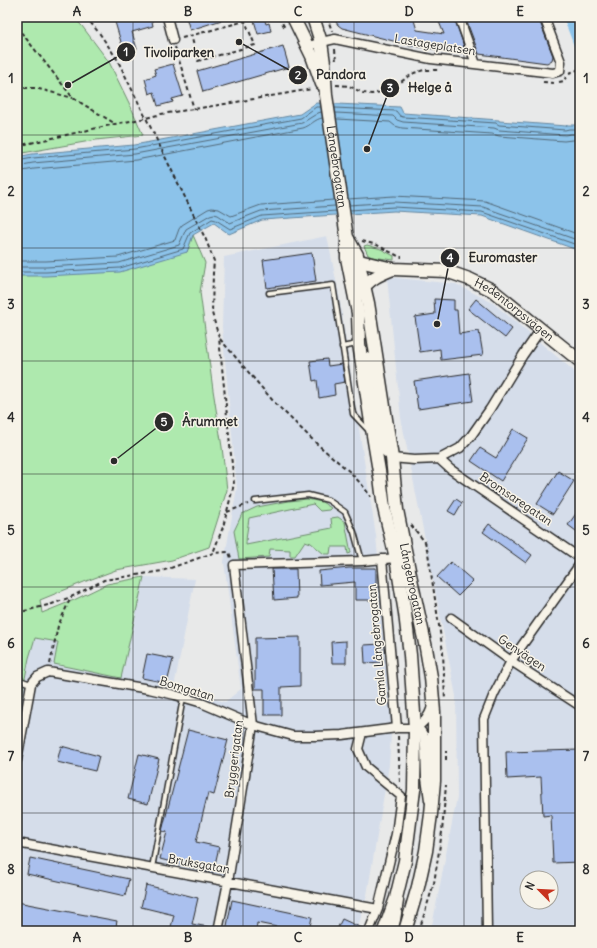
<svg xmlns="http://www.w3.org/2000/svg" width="597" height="948" viewBox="0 0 597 948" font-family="Delius,sans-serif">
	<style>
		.built { fill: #d5ddea; fill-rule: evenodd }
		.green { fill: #aee9ae; stroke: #6c8a6c }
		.water { fill: #8cc3ea; stroke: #65869e }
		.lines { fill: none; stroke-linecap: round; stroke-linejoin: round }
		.shore { stroke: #526877; stroke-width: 1 }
		.canal { stroke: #8cc3ea; stroke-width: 11 }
		.building { fill: #aac0ee; stroke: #2b2b2b }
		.lane-casing { stroke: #2b2b2b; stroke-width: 7 }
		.street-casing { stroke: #2b2b2b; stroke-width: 11 }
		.secondary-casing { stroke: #2b2b2b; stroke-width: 15 }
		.path { stroke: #2b2b2b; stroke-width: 2; stroke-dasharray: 4 3; stroke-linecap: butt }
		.lane { stroke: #f7f3e8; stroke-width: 4 }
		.street { stroke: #f7f3e8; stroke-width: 8 }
		.secondary { stroke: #f7f3e8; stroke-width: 12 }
		.grid { fill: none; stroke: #2b2b2b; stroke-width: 1; stroke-opacity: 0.55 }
		.labels { text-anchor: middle; stroke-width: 3; stroke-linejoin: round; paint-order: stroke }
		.street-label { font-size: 12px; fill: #2b2b2b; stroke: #f7f3e8 }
		.leader { fill: none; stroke: #2b2b2b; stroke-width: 1.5 }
		.callout-dot { fill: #2b2b2b; stroke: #f7f3e8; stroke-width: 1.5 }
		.mark-label { font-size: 12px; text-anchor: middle; font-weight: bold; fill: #fff }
		.callout-label { font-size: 13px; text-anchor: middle; font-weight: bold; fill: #2b2b2b; stroke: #f7f3e8; stroke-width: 3; stroke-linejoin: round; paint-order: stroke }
		.neatline { fill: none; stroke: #2b2b2b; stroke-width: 1.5 }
		.grid-label { font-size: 13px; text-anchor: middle; font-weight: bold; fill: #2b2b2b }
	</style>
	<rect width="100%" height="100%" fill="#e8e9e9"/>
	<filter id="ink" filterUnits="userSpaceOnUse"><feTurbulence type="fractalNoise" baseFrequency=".025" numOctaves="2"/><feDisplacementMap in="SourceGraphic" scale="8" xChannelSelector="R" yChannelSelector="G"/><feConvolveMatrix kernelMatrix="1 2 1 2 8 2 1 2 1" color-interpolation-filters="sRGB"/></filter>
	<g filter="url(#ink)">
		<path class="built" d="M327 236 339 295 361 442 376 535 392 719 389 765 367 895 357 931H17V719L29 658 35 638 58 642 54 664 121 678 144 577 195 579 174 687 225 702 241 689 224 562 237 488 222 327 224 257Z
			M387 277 456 284 493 303 580 376V931H430L433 921 457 797 456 696 401 418ZM527 878H551V902H527Z"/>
		<path class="green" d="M17 17H73L82 26 109 62 131 107 143 135 96 140 17 154Z
			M193 235 205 263 200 292 213 390 222 447 227 490 209 547 172 560 116 570 89 580 40 600 42 613 74 600 107 584 144 577 121 678 54 664 58 642 35 638 29 658 17 719V253L187 252Z
			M367 245 381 249 394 256V260L372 257 368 255 364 246Z
			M307 499 322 502 331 508 329 510 320 511 313 504 249 518C248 527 246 535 246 545L332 528 331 518 338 517 345 522 351 553 348 554 347 547H331L330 554H324L311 543 305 541 295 556H290V550L270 549 269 557 239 559 234 531 242 514 257 507 289 501Z"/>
		<path class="water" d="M316 103 400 107 403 113 499 120V121L566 126 567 125H580V251L482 216 394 211 262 220 229 234 214 223 193 235 187 252 120 272 46 276H17V157L32 154 134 145 300 114Z"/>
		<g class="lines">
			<path class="shore" d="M335 108 396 111 400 116 403 117 496 123 499 125 565 130 569 129H580
				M336 113 393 116 397 120 403 122 494 128 499 130 565 135 571 134H580
				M337 119 390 122 395 126 402 128 492 134 499 136 564 141 572 140H580
				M17 161 33 158 135 149 301 118 316 107H321
				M17 166 33 163 135 154 302 123 318 113 321 112
				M17 172 34 169 136 160 303 128C310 126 315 119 322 118
				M348 199 394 196 485 201 580 235
				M349 205 394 202 483 207 580 241
				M350 210 394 207 482 212 580 246
				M17 261H46L118 257 175 240 179 229 182 225 208 209 212 208 219 209 231 216 261 205 334 200
				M17 267H46L119 263 179 245 186 229 210 215 214 214 218 215 230 223 261 211 335 206
				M17 272H46L120 268 183 249 190 233 212 219 216 220 230 229 262 216 336 211"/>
			<path class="canal" d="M569 17 580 46"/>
		</g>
		<path class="building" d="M122 17H151L153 26 132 32 137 49 124 52 115 22 117 18Z
			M186 17H225V19L190 30Z
			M253 17H264L266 24 269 23 271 31 258 34Z
			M333 17H413L417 30 444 34 437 17H454L464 46 462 53 413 46 342 28 338 25Z
			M465 17H538L553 56 552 60 547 63 479 54Z
			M283 46 289 67 203 92 197 71Z
			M173 64 183 96 172 99 173 102 158 106 154 92 149 94 145 79 156 75 154 69Z
			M312 253 316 281 267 288 263 260Z
			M434 299 454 300V310H457L459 334 479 331 483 355 441 360 440 349 420 352 415 317 435 314Z
			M476 299 512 329 505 338 468 309Z
			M327 359 328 366 342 364 345 382 334 384 335 395 319 398 317 380 313 381 310 361Z
			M469 373 473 401 418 409 414 381Z
			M513 429 528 438 501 481 471 461 480 448 496 458Z
			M558 471 574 481 553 514 537 504Z
			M456 499 462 503 455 515 448 511Z
			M580 508V534L568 525Z
			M489 524 532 555 526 563 483 532Z
			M451 562 473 581 458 596 437 577Z
			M349 568H376V600H355V582L320 585 319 571Z
			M272 569H296L297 598 274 600Z
			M300 637V686L281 687V715H264V689H255V638Z
			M346 641V663H332L331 642Z
			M382 644 383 662 365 663 364 645Z
			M147 654 173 659 167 683 142 678Z
			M188 730 228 740 214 795 208 793 196 842 219 847 213 873 160 859 167 832 162 831Z
			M61 746 99 756 95 771 57 762Z
			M580 750V862L553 863 551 815 543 816 541 777 507 779 506 752Z
			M139 754 159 759 148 804 128 799Z
			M30 858 129 879 125 896 27 874Z
			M146 885 198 898 192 924 209 927V931H170L174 915 141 907Z
			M232 900 312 917 309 931H297L257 923 256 931H226Z
			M17 902 117 921 115 931H17Z
			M342 919 364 929V931H336Z"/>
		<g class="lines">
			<g class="lane-casing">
				<path id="lane" d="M269 293 333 285 353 414 370 432
					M342 347 357 344
					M255 501 308 495 328 500 345 512 354 532 362 561
					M17 679 31 684
					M152 868 183 698"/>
			</g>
			<g class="street-casing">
				<path id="street" d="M167 17 173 40
					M459 17 476 64
					M307 47 321 42 335 39 431 59 553 73 560 71 561 62 544 17
					M367 357 382 445 385 452 392 458 414 460 439 459 460 448 471 436 490 409 523 355 541 329
					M439 459 450 469 580 558
					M382 559 397 728
					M451 618 511 661 580 706
					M362 733 358 749 366 767 401 796 396 834 378 909 369 931
					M17 760 31 684 37 677 48 672 149 689 175 695 199 702 253 725 293 736H315L342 735 397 728H415
					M429 800 426 778 425 746 424 736 421 731 415 728C424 724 429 716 432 707
					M17 843 378 909
					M218 931 228 882 253 725 234 565 362 561 396 558
					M393 931 396 920 399 901
					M487 931 484 719 494 694 511 661 580 564"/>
			</g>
			<g class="secondary-casing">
				<g id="secondary">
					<path d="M293 17 312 56 322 84"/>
					<path id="s1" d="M313 17 321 42 324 63 326 95 347 238V258L358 313 359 344 373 435 380 477 384 508 396 558 405 613 410 655 415 728 414 790 405 861 396 898 384 931"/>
					<path id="s2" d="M348 239 357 255 368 303 392 458 397 510 409 570 426 648 431 677 434 712V781L431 814 426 851 418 887 405 931"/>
					<path id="s3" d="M359 261 393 269 446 271 469 279 492 290 580 361"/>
					<path d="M360 291C371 278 378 275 393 269"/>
				</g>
			</g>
			<path class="path" d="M86 17 100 34 117 59 206 240 214 261 213 273 212 313 219 338 234 484 223 527 213 553
				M279 17 285 28
				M327 17 332 31
				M17 27 73 98 114 123
				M182 38 245 21 255 45 198 61 191 35
				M175 47 194 109
				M335 49 336 62
				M569 73 580 69
				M543 82 554 83
				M559 82 564 81 566 77
				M336 85 349 86 363 93 372 94 389 90 414 73 424 70H439
				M17 88H35L73 98
				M17 146 115 124 146 118 161 114 213 106 312 89
				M362 241 377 245 400 257H402
				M220 339 274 402 317 444 350 472 363 486 371 497
				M227 512 248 504
				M411 525 425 542 428 553 443 652 445 700
				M17 613 52 604 71 597 104 580 162 571 213 553 229 552 231 558
				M50 664 58 626 71 597
				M398 736 400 783
				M446 760V751
				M419 931 434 883 442 832 446 785"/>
			<use href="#lane" class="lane"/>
			<use href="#street" class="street"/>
			<use href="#secondary" class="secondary"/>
		</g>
	</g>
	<path class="grid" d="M133 17V931M243 17V931M354 17V931M464 17V931M17 135H580M17 248H580M17 361H580M17 474H580M17 587H580M17 700H580M17 813H580"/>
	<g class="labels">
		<g class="street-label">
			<text transform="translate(435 45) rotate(9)" y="4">Lastageplatsen</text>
			<text dy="4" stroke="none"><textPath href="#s1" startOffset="152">Långebrogatan</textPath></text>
			<text dy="4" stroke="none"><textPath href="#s3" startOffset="167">Hedentorpsvägen</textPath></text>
			<text transform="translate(516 499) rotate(34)" y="4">Bromsaregatan</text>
			<text dy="4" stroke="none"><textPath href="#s2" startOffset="352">Långebrogatan</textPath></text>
			<text transform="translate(377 645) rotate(-95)" y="4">Gamla Långebrogatan</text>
			<text transform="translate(522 653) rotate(34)" y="4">Genvägen</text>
			<text transform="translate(187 689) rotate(17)" y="4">Bomgatan</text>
			<text transform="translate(234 759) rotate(-83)" y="4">Bryggerigatan</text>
			<text transform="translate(199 864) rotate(10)" y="4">Bruksgatan</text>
		</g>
	</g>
	<path class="leader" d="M68 85L126 52M239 42L298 75M367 149L390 88M437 324L450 258M114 461L164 422"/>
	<g class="callout-dot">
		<circle cx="68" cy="85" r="4"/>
		<circle cx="239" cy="42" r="4"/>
		<circle cx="367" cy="149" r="4"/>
		<circle cx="437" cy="324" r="4"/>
		<circle cx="114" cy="461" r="4"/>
		<circle cx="126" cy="52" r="10"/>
		<circle cx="298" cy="75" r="10"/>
		<circle cx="390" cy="88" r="10"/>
		<circle cx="450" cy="258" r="10"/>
		<circle cx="164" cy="422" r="10"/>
	</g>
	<g class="mark-label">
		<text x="126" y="56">1</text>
		<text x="298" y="79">2</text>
		<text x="390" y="92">3</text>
		<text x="450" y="262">4</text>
		<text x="164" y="426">5</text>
	</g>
	<g class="callout-label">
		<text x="179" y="57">Tivoliparken</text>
		<text x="341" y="79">Pandora</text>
		<text x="430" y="92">Helge å</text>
		<text x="503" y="262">Euromaster</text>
		<text x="210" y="426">Årummet</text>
	</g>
	<rect width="597" height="948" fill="none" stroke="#f7f3e8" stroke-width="44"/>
	<g transform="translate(539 890) rotate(294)"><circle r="19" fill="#f7f3e8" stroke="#a5a39c"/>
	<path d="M0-3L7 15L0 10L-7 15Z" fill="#c8321e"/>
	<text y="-6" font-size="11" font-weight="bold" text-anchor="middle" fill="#2b2b2b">N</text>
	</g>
	<rect x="22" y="22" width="553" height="904" class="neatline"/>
	<g class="grid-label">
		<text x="77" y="16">A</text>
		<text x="188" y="16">B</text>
		<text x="298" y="16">C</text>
		<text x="409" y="16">D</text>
		<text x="520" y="16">E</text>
		<text x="11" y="83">1</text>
		<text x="586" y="83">1</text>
		<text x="11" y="196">2</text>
		<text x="586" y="196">2</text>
		<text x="11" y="309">3</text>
		<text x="586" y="309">3</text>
		<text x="11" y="422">4</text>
		<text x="586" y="422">4</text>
		<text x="11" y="535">5</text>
		<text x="586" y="535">5</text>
		<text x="11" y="648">6</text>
		<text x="586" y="648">6</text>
		<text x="11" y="761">7</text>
		<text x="586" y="761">7</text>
		<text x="11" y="874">8</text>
		<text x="586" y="874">8</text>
		<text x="77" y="942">A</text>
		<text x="188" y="942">B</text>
		<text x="298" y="942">C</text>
		<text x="409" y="942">D</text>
		<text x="520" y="942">E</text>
	</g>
</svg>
